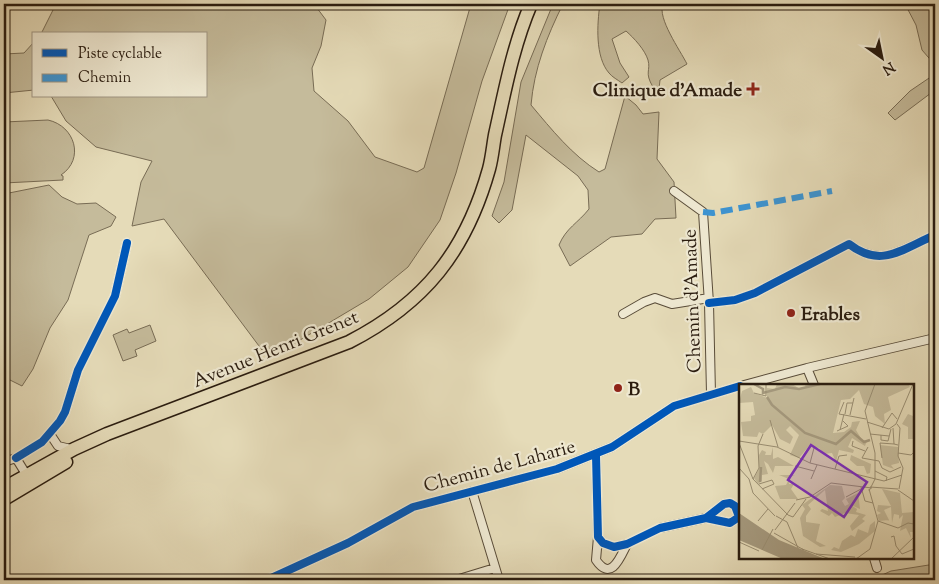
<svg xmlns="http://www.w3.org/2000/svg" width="939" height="584" viewBox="0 0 939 584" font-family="'Sorts Mill Goudy',serif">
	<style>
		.green { fill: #c5bb9b; stroke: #786c55 }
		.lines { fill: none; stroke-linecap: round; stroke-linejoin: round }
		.street-casing { stroke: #594c39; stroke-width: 10 }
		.primary-casing { stroke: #2a1c0f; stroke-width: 15 }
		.street { stroke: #eee8d1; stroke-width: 8 }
		.primary { stroke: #e5dbb8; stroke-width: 12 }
		.quiet { stroke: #3c94d2; stroke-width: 6; stroke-dasharray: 12 6; stroke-linecap: butt }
		.cycleway-casing { stroke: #eee8d1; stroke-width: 11 }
		.cycleway { stroke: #0057b8; stroke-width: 8 }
		.poi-dot { fill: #8f2418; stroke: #eee8d1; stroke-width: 2 }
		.labels { text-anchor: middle; stroke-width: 4.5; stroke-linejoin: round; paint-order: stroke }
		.poi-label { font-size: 19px; font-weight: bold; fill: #2a1c0f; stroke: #eee8d1; text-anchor: start }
		.street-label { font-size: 19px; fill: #2a1c0f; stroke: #eee8d1 }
		.inset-river { fill: none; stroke: #a59a7f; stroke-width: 2.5 }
		.inset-road { fill: none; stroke: #9a8f74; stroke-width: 1 }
		.view { fill: #7b2cbf; fill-opacity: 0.15; stroke: #7b2cbf; stroke-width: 2.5 }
		.inset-edge { fill: none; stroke: #2a1c0f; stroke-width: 2.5 }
	</style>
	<rect width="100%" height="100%" fill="#e5dbb8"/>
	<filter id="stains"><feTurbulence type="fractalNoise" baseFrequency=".004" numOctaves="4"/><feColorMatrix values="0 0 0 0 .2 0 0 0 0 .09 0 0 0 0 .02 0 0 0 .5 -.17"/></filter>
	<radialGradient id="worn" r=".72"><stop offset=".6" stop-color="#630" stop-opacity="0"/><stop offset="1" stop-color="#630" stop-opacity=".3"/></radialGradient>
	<path class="green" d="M80 4H314L326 20 321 46 312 68 314 91 348 121 375 157 417 172 424 168 471 4H510L482 81 456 173 440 220 408 267 369 299 295 343 262 350 164 219 132 226 141 182 152 161 96 147 66 121 51 96H206V34H41L55 6H78Z
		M553 4H563C547 36 534 69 531 105 552 130 572 155 599 172L605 169 625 96 636 105 643 114 659 112 657 159 674 182 676 218 655 219 642 234 611 237 570 266 559 245C566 228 578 223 589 209L588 190 578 176 526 135 512 210 499 223 492 216 504 182 521 82Z
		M600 4H663C657 18 680 50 687 64L660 80 659 89 653 87C644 72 651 71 648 60 645 50 634 38 626 31L612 39 620 63 629 77 622 83C618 80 612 77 609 73 595 57 597 24 600 4Z
		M905 4H927L935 21V65L922 50 916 25Z
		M34 42V90L4 93V54L24 53Z
		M935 74V90L895 120 888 113 910 91Z
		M48 120C75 126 85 159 61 175L63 176V180L4 183V122Z
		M49 185 62 197 77 204 96 203 116 217 111 226 89 235 68 300 50 328 33 369 22 386 4 377V194Z
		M150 325 156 341 135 350 137 356 123 361 113 335 127 329 129 333Z
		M935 564V580H871L891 571Z
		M819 576 818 580H711L717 577Z"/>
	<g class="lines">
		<g class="street-casing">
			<path id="street" d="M674 191 703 212 709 303 711 394
				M709 303 735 300 755 293 849 244C881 269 902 249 935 235
				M623 314 644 302 655 298 672 304 709 298
				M807 368 814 385
				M744 385 807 368 935 338
				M50 434 58 446 71 449
				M596 455 598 537 603 543 614 547 627 544 660 528 706 518 724 504 730 503 735 506 739 517 730 523 706 518
				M16 458 42 442 60 421 65 412 78 370 115 296 127 243
				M4 462 16 458 29 479
				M472 491 499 580
				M598 537 596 560C611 582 620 558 627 544
				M874 558 877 568
				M459 579 495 568
				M267 580 348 543 413 507 557 469 612 447 674 406 740 386"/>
		</g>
		<g class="primary-casing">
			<path id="primary" d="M4 488 74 449 107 434 349 342C425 303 466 251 489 169 492 158 493 146 495 135 505 90 513 46 531 4
				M4 499 66 462"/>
		</g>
		<use href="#street" class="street"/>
		<use href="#primary" class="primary"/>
		<path class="quiet" d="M703 212 713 213 832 191"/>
		<g class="cycleway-casing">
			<path id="cycleway" d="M709 303 735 300 755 293 849 244C881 269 902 249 935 235
				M596 455 598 537 603 543 614 547 627 544 660 528 706 518 724 504 730 503 735 506 739 517 730 523 706 518
				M16 458 42 442 60 421 65 412 78 370 115 296 127 243
				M267 580 348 543 413 507 557 469 612 447 674 406 740 386"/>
		</g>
		<use href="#cycleway" class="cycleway"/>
	</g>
	<g class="poi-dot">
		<path d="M750.5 81.5h5v5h5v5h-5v5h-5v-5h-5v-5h5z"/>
		<circle cx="791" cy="313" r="5"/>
		<circle cx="618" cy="388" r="5"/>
	</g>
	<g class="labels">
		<g class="poi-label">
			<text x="742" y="96" text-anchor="end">Clinique d'Amade</text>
			<text x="801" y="320">Erables</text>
			<text x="628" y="395">B</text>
		</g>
		<g class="street-label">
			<text transform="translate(691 301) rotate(-92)" y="7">Chemin d'Amade</text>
			<text transform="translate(275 348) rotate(-22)" y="7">Avenue Henri Grenet</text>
			<text transform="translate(499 465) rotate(-15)" y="7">Chemin de Laharie</text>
		</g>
	</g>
	<g transform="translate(739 384)">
		<rect width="175" height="175" fill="#e5dbb8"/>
		<path d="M38 0H53L61 5 68 4 65 0H169L171 3 149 13 152 26 145 30 146 40 136 32 134 23 125 20 120 6 111 15 102 16 94 49 105 48 112 43 113 38 121 37 117 46 123 56 128 57 126 62 113 54 109 63 115 66 114 69 100 66 97 78 93 69 85 70 80 64 70 62 60 74 51 71 60 51 51 42 47 46 54 53 51 60 41 55 33 41 24 50 20 48 18 53 4 52 2 38 12 37V32L16 31 14 18 0 19 3 7 12 3 15 9 28 14V4L36 5ZM169 30 174 32 175 55H169V43L163 40ZM141 61 159 63 160 79 152 81 155 85 144 81ZM34 63V75L39 73 55 82H36L34 89 29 80 25 77 29 90 23 91V97L19 100 15 94 20 85V71L23 66 27 68 26 71H32ZM112 71 132 80 131 89 128 90 125 82H118L111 76ZM40 91H56L52 92 50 100H55L52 105 59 115H41L36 102 47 101 50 95ZM91 101 103 102 106 114 103 117 106 122 110 120 107 115 119 109 121 125 112 121 118 125 117 128 127 131 123 135 126 137 113 147 111 142 120 131 106 129 96 133 93 129 90 132 81 127 83 125 89 127 86 106 69 121 72 125 67 132V138L81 140 77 157 87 162 81 163 64 152 61 134 66 125 63 121ZM143 105 161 109 163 129 175 128V148H171L172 154 167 144 161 147 164 131 160 135V131L155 130 153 139 152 123 145 126 151 138 150 136 140 137 138 131 142 129 138 127 139 121 152 122ZM136 137V147L120 160 102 168 92 166 95 163 100 165 103 157 112 151 116 153 119 145 129 149 131 141Z" fill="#c5bb9b"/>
		<path d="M0 129 40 156 86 175H44L0 156Z" fill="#a59a7f"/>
		<path class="inset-river" d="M15 0 24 5V9L46 3 60 5 81 0M28 13 33 21 66 49 97 60 112 47 125 58 131 56M21 98 22 83"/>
		<path class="inset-road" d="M15 9 27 12V0M105 18 100 30 127 35M106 30 108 19H114M111 31 115 14M31 36 39 63M128 38 150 45 157 40M157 40 174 0M158 40 161 44 159 72 164 84M143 44 153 29 158 35M154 44 155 60 159 61M101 46 105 30M98 47 109 42 104 37M131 50 150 52M142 51V56L149 57 152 45M0 57 38 63M114 57 113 62 126 67M0 59 14 95 49 131 54 133 67 115M38 63 71 79 145 97 163 91M129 63 123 74 140 77 143 84 151 88 162 83M159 69 172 71 175 68M143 74 141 59 155 60M71 79 75 64M56 82 75 87M0 84 10 95 14 109 36 132M96 85 100 72 108 71M136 87 148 93 147 97M14 95 20 84 19 62 24 50M72 95 78 81M20 100 33 96 35 100 23 105M122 103 126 117 134 119M131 103 159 105M160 105 164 84M159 106 175 117M130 107 136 95V69L126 27 136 0M107 113 122 105M57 116 71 113 92 99 133 104M37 132 48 138 59 164M19 137 29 125M139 137 159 144 169 139 175 140M36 146 56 119M35 149 65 166M152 153 155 152 157 162 163 170 175 165M0 158 20 167M63 165 91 175M23 166 34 145M77 170 116 173M117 175 131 165 139 137 130 105M152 175 175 153"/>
		<path class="view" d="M72 61 128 98 105 133 49 96Z"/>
		<rect width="175" height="175" class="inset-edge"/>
	</g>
	<rect width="939" height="584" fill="none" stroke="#e5dbb8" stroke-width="20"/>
	<rect x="5" y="5" width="929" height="574" fill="none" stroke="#2a1c0f" stroke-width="2.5"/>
	<rect x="10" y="10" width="919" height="564" fill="none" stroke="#2a1c0f"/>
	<rect x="32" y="32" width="175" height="65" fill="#eee8d1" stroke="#a09683"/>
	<rect x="42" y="49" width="25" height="8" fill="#0057b8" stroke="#a09683"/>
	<text x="78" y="58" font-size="15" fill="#2a1c0f">Piste cyclable</text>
	<rect x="42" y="74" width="25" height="8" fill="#3c94d2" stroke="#a09683"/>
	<text x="78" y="82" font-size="15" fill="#2a1c0f">Chemin</text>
	<g transform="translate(882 58) rotate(147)" stroke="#eee8d1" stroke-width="4" paint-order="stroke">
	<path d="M0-4L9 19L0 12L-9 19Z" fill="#2a1c0f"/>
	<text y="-8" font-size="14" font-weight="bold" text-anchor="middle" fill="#2a1c0f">N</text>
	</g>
	<rect width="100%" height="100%" filter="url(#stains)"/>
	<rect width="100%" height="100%" fill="url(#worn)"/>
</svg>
